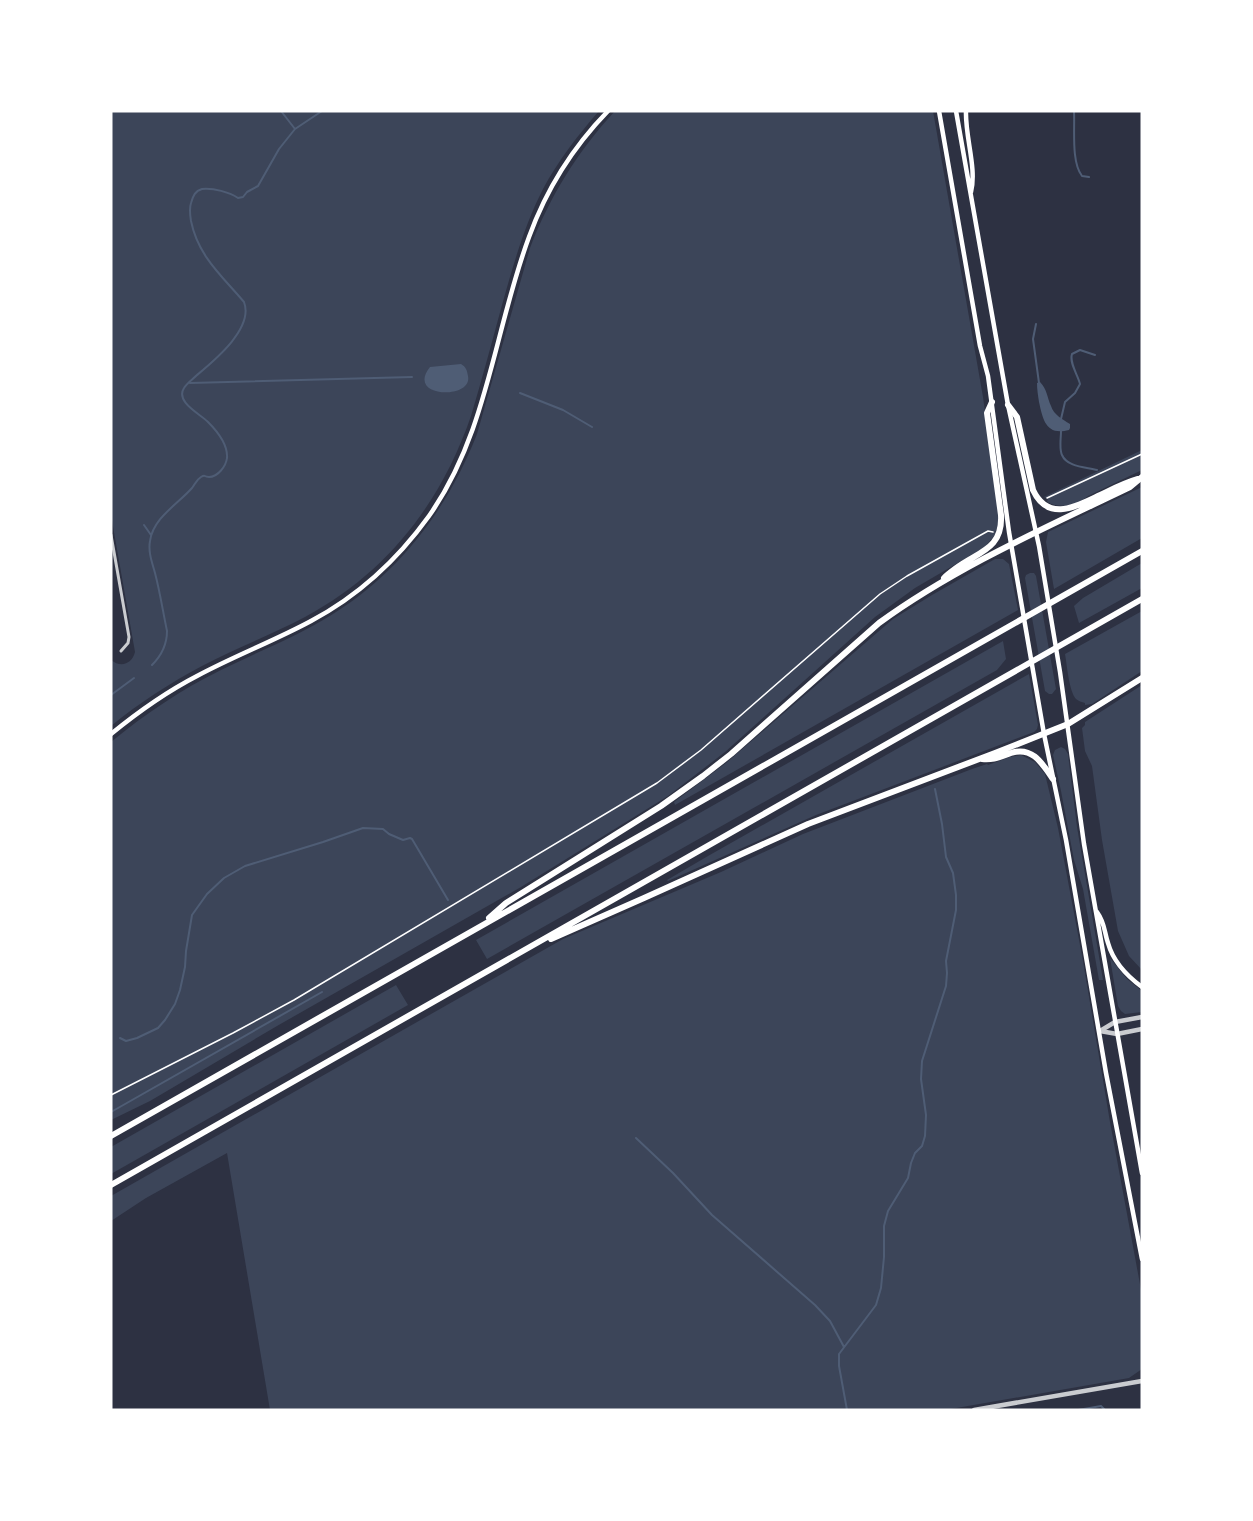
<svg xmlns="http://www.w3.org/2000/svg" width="1253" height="1521" viewBox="0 0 1253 1521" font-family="Roboto,sans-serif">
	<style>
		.green { fill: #3c4559 }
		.water { fill: #4f5d75 }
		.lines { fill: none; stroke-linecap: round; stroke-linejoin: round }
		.stream { stroke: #4f5d75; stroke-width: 2 }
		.path { stroke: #fff; stroke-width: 1.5 }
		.minor { stroke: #caccd0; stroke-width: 3 }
		.tertiary { stroke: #caccd0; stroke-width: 4.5 }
		.secondary { stroke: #fff; stroke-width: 4.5 }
		.motorway { stroke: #fff; stroke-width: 6 }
	</style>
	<rect width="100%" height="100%" fill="#2d3142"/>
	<path class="green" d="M111 111H599C578 135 558 161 543 189 524 226 513 266 502 305 492 342 482 379 471 416 441 503 387 573 305 617 271 635 236 648 202 666 170 683 139 703 111 726V660C121 668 132 664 135 652L111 515Z
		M615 111H933L983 397 999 513 998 525 994 536 985 547 915 588 875 617 725 752 668 796 521 887 277 1026 150 1101 111 1120V742C145 714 182 689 221 670 255 653 291 639 323 620 396 578 447 511 477 434L530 248C550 196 577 152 615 111Z
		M1142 450V470L1088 496C1076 506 1061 509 1047 502L1048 499 1044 497Z
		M1142 487V538L1054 589 1046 542 1048 532Z
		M995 559H1003L1009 564 1018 610 675 805 674 802 726 763 893 619 932 595Z
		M1142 563V588L1079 623 1074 606 1083 598Z
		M1030 573H1034L1036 576 1056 689 1052 694H1049L1045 691 1025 578 1026 575Z
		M1142 611V671L1092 704 1085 705V703C1082 702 1078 701 1076 699 1069 691 1067 665 1065 654Z
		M1003 641 1006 659 997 670 487 959 476 940Z
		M1029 674 1038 725 1037 729 1034 732 816 815 668 881 667 880 708 856Z
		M1142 685V970L1129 956 1118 931 1102 840 1092 766 1085 751 1082 728 1085 725V722Z
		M1061 747 1065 749 1068 754 1077 827 1103 980H1099L1083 889 1074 860 1061 791 1053 755 1055 750Z
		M1021 755 1035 762 1045 774 1058 828 1083 961 1110 1122 1142 1295V1369L1129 1378 945 1410H270L227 1153 146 1198 111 1221V1196L563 939 721 872 803 834 972 769 987 764 988 765 1010 757Z
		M1110 958 1127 979 1142 991V1012L1125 1014 1121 1011 1118 1006Z
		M396 985 408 1005 111 1174V1147Z"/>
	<path class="water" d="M461 364C466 367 467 370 468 376 473 400 405 398 430 367Z
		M1040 382C1047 389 1047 397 1051 406 1054 415 1062 419 1070 424V428L1069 430C1046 436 1043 420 1039 402 1038 396 1037 389 1037 383Z"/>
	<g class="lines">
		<path class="stream" d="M281 111 295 129
			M1074 111C1075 129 1071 162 1082 176L1089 177
			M1036 324 1033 339 1039 383
			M190 383 412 377
			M520 393 563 410 592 427
			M1061 419 1065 402 1075 393 1080 384C1078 375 1069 363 1072 354L1080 350 1095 355
			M1061 431C1061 438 1059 449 1062 455 1067 467 1086 467 1097 470
			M144 525 151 535
			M152 665C162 655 167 645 167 631 163 612 160 592 155 573 152 562 148 552 150 541 153 518 178 504 192 488 195 484 196 480 201 477 206 474 203 477 209 477 218 477 226 466 227 458 228 445 217 431 208 422 200 414 175 402 184 388 187 383 193 379 197 375 215 360 254 328 244 302 222 276 198 256 191 221 190 214 189 209 191 203 193 196 195 191 202 189 214 188 229 192 238 198L243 197 247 192 258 186 279 149 295 129 322 111
			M111 695 134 678
			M120 1038 126 1041 137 1038 158 1028 165 1020 175 1004 180 990 185 967 186 951 192 915 207 894 224 878 245 866 323 842 363 828 383 829 389 834 403 840 410 838 412 839 448 900
			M111 1112 322 992
			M636 1138 673 1173 712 1215 815 1305 830 1321 844 1347
			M847 1410 839 1366V1354L876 1305 881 1288 884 1257V1226L888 1211 908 1178 911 1163 915 1153 922 1146 925 1136 926 1115 921 1079 922 1061 946 986 947 973 946 961 956 910V895L953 873 946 857 942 824 935 789
			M1078 1410 1101 1406 1105 1410"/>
		<path class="path" d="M1047 498 1142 454
			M111 1095 233 1033 294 1000 657 783 701 750 880 594 907 576 988 531 993 532"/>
		<path class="minor" d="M111 535 129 637 128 643 121 651"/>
		<path class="tertiary" d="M1100 1031 1115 1022 1142 1017
			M1100 1031 1117 1034 1142 1029
			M974 1410 1142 1381"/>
		<path class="secondary" d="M939 111 980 346 988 376 1009 532 1044 734 1066 840 1106 1073 1142 1259
			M956 111 1008 405 1039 546 1060 672 1084 844 1142 1173
			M966 111C965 137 977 168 971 192
			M111 734C138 712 166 692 197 676 234 656 274 641 311 621 358 596 398 559 429 516 488 432 494 331 529 237 546 190 573 147 608 111
			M1097 912C1105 923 1104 931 1108 943 1113 961 1127 976 1142 987"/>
		<path class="motorway" d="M1008 405 1017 417 1033 490C1048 522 1075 507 1098 496 1111 490 1124 483 1138 479
			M944 578C947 575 951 572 955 569 977 552 1003 550 1001 515L987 413 992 402
			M982 759C994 760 999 757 1011 753 1032 746 1042 763 1053 779
			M489 918 506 903 661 806 703 776 731 754 879 623C956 567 1045 528 1130 487L1142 477
			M551 939 644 898 808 824 995 753 1068 724 1142 678
			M111 1136 1142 551
			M111 1185 1142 599"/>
	</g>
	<rect width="1253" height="1521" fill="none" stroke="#ffffff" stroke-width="225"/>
</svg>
